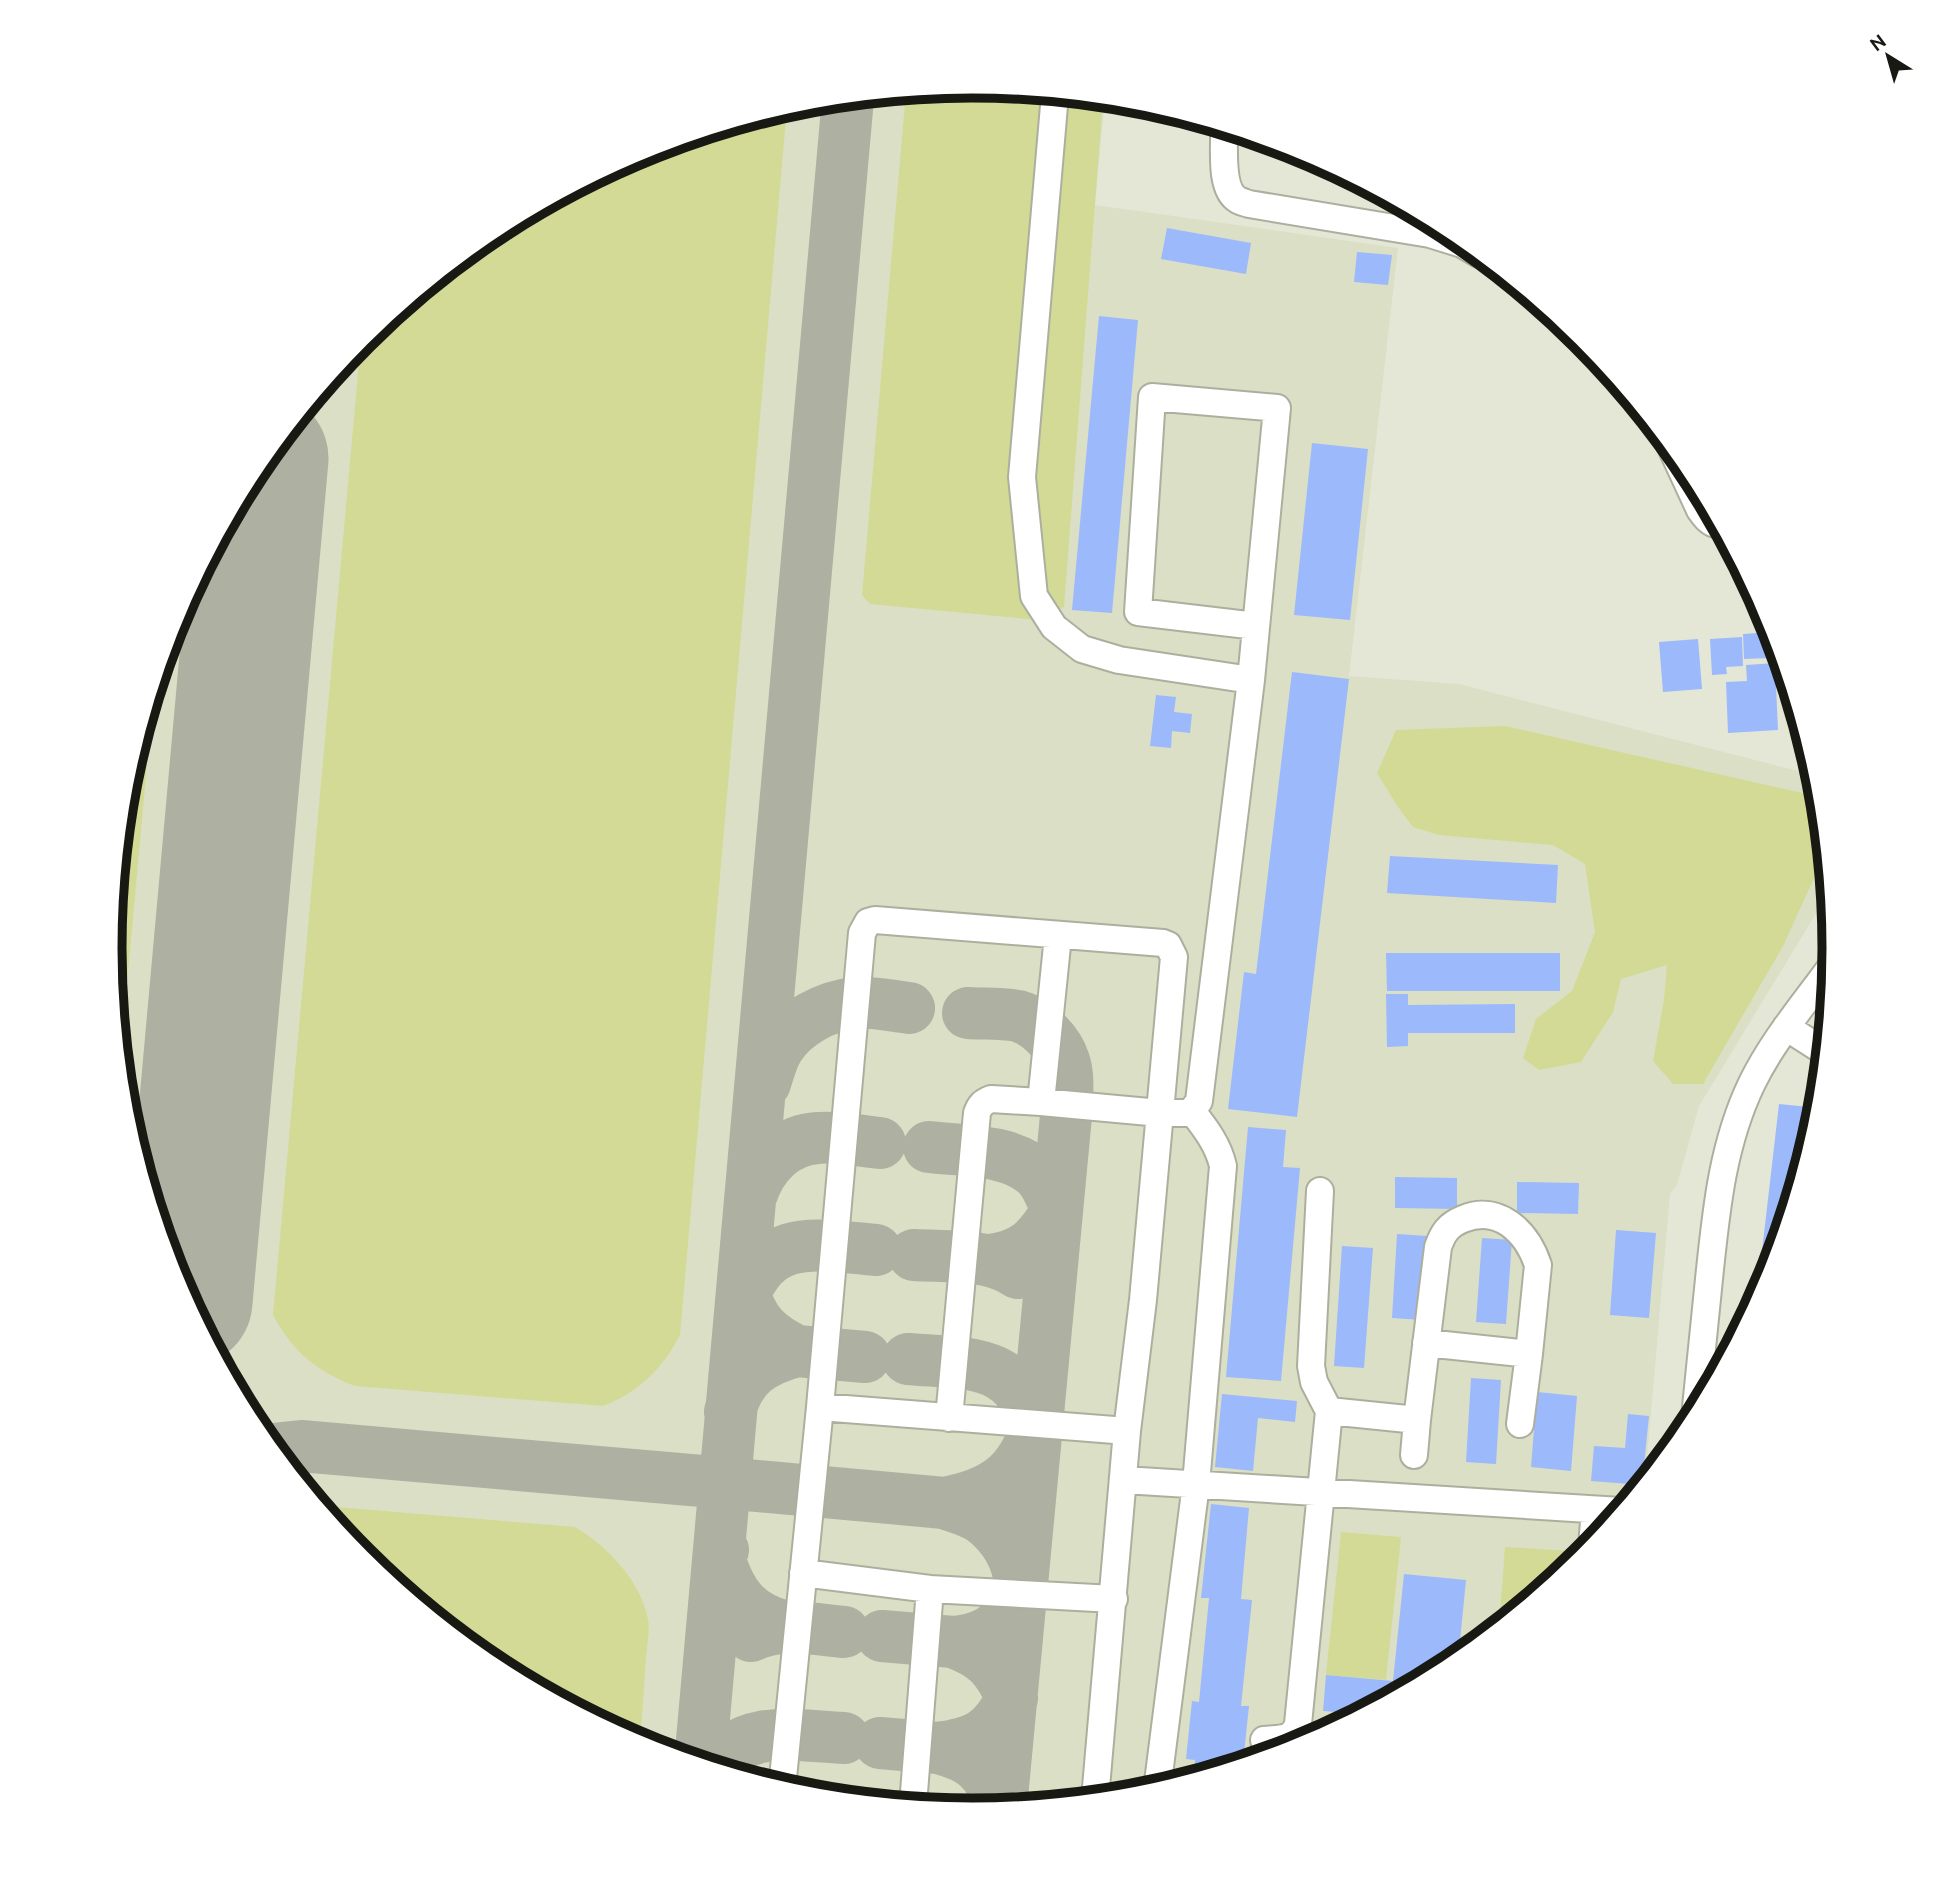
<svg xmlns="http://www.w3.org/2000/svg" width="1944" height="1897" viewBox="0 0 1944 1897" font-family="Ubuntu,sans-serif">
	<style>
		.built { fill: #dbdfc5 }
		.green { fill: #d3da95 }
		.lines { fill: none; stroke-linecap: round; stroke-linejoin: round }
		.taxiway { stroke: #aeb0a2; stroke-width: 52 }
		.runway { stroke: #aeb0a2; stroke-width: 131 }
		.building { fill: #9cb9fc }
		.minor-casing { stroke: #adaf9e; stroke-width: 30 }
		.minor { stroke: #fff; stroke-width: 26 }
		.rim { fill: none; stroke: #181912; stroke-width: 9 }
	</style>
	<rect width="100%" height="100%" fill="#e4e7d5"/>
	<path class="built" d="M972 86 1105 99 1095 205 1398 248 1349 676 1459 684 1817 776 1829 892 1699 1106 1677 1185 1670 1194 1645 1481 1582 1559 1451 1666 1302 1746 1140 1795 972 1811 803 1795 641 1745 492 1666 362 1558 254 1427 175 1278 126 1116 109 948 126 780 175 618 255 469 362 338 493 231 642 151 804 102Z"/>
	<path class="green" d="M972 86 1103 99 1064 607 1038 620 870 604 862 595 906 92Z
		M787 107 680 1335C663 1368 638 1393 603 1406L355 1386C316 1371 293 1352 273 1315L361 340 493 231 642 151Z
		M154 688 120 1060 109 948 126 780Z
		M1505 726 1820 797 1825 854 1783 946 1703 1084H1673L1653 1061 1664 1000 1667 965 1621 979 1613 1012 1581 1062 1539 1070 1523 1058 1536 1019 1572 991 1595 932 1585 864 1553 845 1439 835 1413 827 1398 807 1377 773 1396 730Z
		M336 1507 575 1527C608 1547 640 1580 648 1619 650 1631 647 1645 646 1657 644 1686 642 1716 640 1745L492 1666 362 1558 324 1513Z
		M1341 1532 1401 1537 1386 1680 1326 1675Z
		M1505 1547 1587 1552 1582 1559 1499 1627Z"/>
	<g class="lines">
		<path class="taxiway" d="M968 1013C984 1014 1002 1013 1018 1016 1037 1021 1058 1042 1064 1061 1069 1075 1067 1091 1067 1105L1001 1808
			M765 1083C769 1071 772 1057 779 1047 794 1023 826 1006 854 1003 871 1001 892 1006 909 1008
			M929 1147C964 1151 1014 1149 1039 1176 1048 1186 1052 1199 1057 1211 1039 1241 1025 1256 989 1260
			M751 1196C761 1165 784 1140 818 1138 836 1136 861 1141 880 1143
			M914 1255C948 1257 988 1253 1018 1273
			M742 1301C767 1231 817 1245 876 1250
			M797 1351 865 1357
			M908 1359C968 1364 1013 1357 1037 1424 1022 1475 994 1494 944 1503 958 1508 972 1511 984 1520 1004 1536 1018 1559 1020 1585 1021 1588 1021 1593 1021 1595 1019 1599 1017 1602 1015 1605 1000 1631 981 1639 953 1642 986 1654 997 1666 1012 1698 994 1734 977 1743 938 1748 974 1757 988 1770 1001 1805L1000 1809
			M730 1412C739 1375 762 1360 797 1351 767 1337 752 1322 743 1289
			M272 1449 301 1446 725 1483 944 1503
			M723 1550 719 1558C731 1595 745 1615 783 1626
			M751 1636C781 1622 812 1629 844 1632
			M882 1636 953 1642
			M880 1743 938 1748
			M700 1763C751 1208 800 653 848 98
			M713 1767C747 1723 795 1736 844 1738"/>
		<path class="runway" d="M187 1301 263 458"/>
	</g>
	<path class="building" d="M1167 228 1251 243 1246 274 1161 259Z
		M1357 252 1392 255 1388 285 1354 282Z
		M1099 316 1138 320 1112 613 1072 610Z
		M1312 443 1368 449 1350 620 1294 615Z
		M1773 632 1775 649 1769 650 1770 658 1744 659 1743 634Z
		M1742 637 1743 666 1726 667 1727 674 1712 675 1710 639Z
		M1698 639 1702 689 1663 692 1659 642Z
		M1775 663 1778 730 1728 733 1726 682 1747 681 1746 665Z
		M1292 672 1349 679 1297 1117 1228 1109 1244 972 1256 974Z
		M1156 695 1176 697 1174 712 1192 714 1190 733 1172 731 1171 748 1150 746Z
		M1390 856 1558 865 1556 903 1387 893Z
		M1386 953H1560V991H1387Z
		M1386 994H1408V1005L1515 1004V1033H1408V1046L1387 1047Z
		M1828 1018 1825 1044 1814 1035Z
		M1779 1104 1819 1108 1818 1117 1769 1279 1756 1303Z
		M1248 1127 1286 1130 1283 1167 1300 1168 1281 1381 1226 1377Z
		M1395 1177 1457 1178V1209L1395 1208Z
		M1517 1182 1579 1183 1578 1214 1517 1213Z
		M1616 1230 1656 1233 1649 1318 1610 1315Z
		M1397 1234 1427 1236 1422 1320 1392 1318Z
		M1482 1238 1512 1240 1506 1324 1476 1322Z
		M1342 1246 1373 1248 1364 1368 1334 1366Z
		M1471 1378 1501 1380 1496 1464 1466 1462Z
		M1537 1392 1577 1396 1571 1471 1531 1467Z
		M1222 1394 1297 1401 1295 1422 1258 1418 1253 1471 1215 1467Z
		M1628 1414 1649 1416 1642 1485 1591 1481 1594 1446 1625 1448Z
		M1211 1504 1249 1508 1241 1599 1252 1600 1241 1706H1249L1243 1763 1194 1778 1195 1760 1186 1759 1192 1701 1199 1702 1209 1598H1201Z
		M1404 1574 1466 1580 1458 1661 1451 1666 1361 1714 1323 1711 1326 1675 1393 1681Z"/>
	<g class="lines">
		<g class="minor-casing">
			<path id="minor" d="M1055 94 1022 477 1034 596 1054 627 1082 649 1119 660 1251 680 1277 408 1152 397 1138 612 1256 626
				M1224 128C1225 147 1219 189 1238 200 1242 202 1246 203 1249 204L1430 234
				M1432 221 1430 234 1462 244 1479 254
				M1670 445 1700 510C1705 517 1710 524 1719 525
				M1786 1027 1825 1052
				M1041 1102 1058 936
				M820 1407 1127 1431
				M1329 1411 1417 1420 1438 1247C1443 1233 1448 1225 1463 1219 1499 1204 1527 1232 1538 1265L1529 1354 1426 1343
				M1695 1417C1700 1371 1704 1325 1709 1279 1716 1212 1722 1145 1752 1083 1773 1040 1805 1003 1833 964
				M949 1418 977 1113C980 1105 983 1102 991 1099L1041 1102 1160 1113H1187L1192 1111 1199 1101 1251 680
				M1520 1424 1529 1354
				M1414 1455 1417 1420
				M1124 1480 1621 1511
				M1592 1546 1595 1510
				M803 1573 930 1589
				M1264 1740C1281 1738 1292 1741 1298 1724L1329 1411 1314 1382 1311 1366 1320 1191
				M782 1788 820 1407 862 933 868 922 875 920 1163 943 1168 945 1174 957 1143 1300 1127 1431 1095 1799
				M1157 1790 1196 1484 1223 1166C1218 1144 1205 1128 1192 1111
				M913 1805 930 1589 1114 1599"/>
		</g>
		<use href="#minor" class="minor"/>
	</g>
	<path d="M0 0H1944V1897H0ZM122 948a850 850 0 1 1 1700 0a850 850 0 1 1-1700 0Z" fill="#fff" fill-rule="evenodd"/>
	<path class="rim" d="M122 948a850 850 0 1 1 1700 0a850 850 0 1 1-1700 0Z"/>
	<g transform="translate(1888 56) rotate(323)" stroke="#ffffff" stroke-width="5" paint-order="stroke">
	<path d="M0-5L12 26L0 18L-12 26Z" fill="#181912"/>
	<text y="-10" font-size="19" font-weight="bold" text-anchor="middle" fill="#181912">N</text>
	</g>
</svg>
